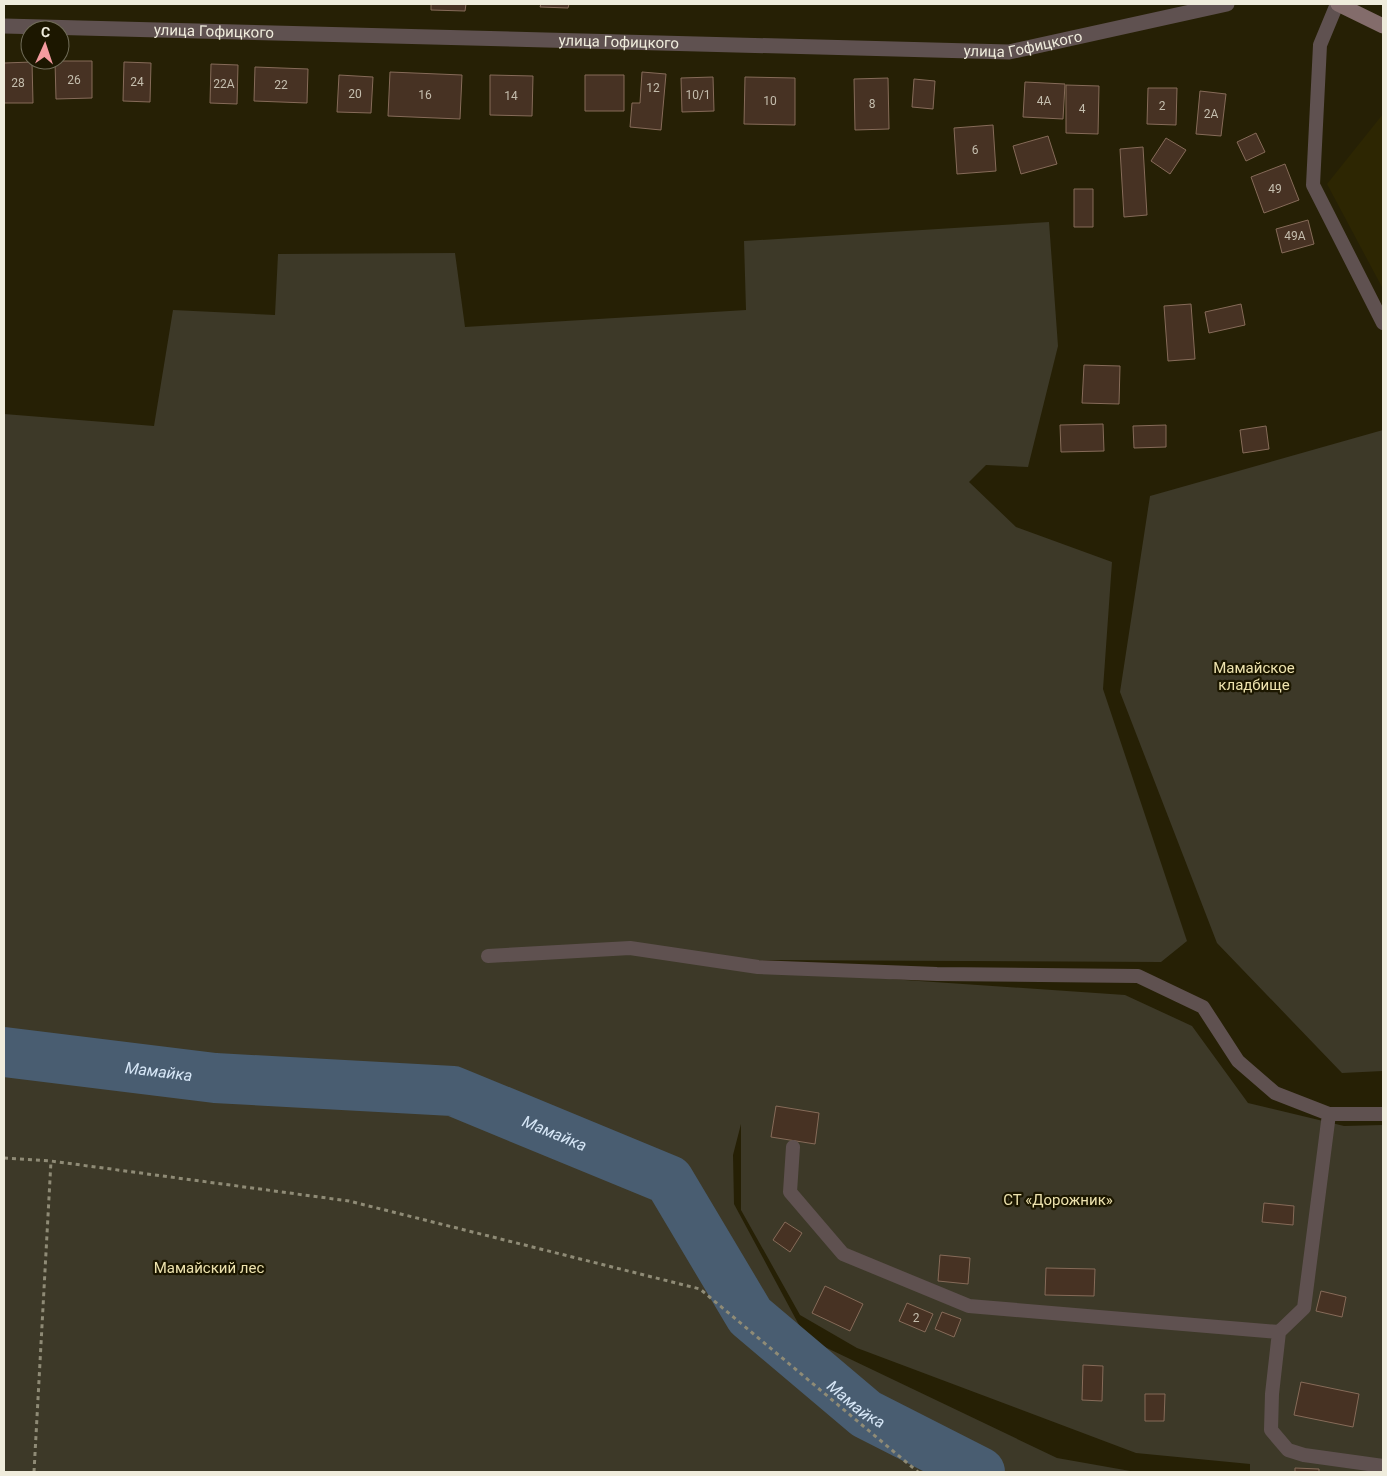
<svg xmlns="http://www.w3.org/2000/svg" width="1387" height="1476" viewBox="0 0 1387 1476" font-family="Roboto,sans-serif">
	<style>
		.built { fill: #2d2602 }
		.green { fill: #3d3928 }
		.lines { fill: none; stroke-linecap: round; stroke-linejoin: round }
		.river { stroke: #495d71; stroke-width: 50 }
		.building { fill: #473223; stroke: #866b59 }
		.path { stroke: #8f8b76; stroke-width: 3; stroke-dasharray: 4 4; stroke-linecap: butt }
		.lane { stroke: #5f5150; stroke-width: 14 }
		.street { stroke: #5f5150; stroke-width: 15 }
		.secondary { stroke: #836c6b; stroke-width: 15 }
		.labels { text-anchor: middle; stroke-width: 4.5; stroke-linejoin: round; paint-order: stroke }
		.number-label { font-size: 12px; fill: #c5beae }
		.street-label { font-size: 15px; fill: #efecdc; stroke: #1c1700 }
		.park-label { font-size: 15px; fill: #ede2ad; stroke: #1c1700 }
		.water-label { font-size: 16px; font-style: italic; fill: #d6e6f6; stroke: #1c1700 }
	</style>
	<rect width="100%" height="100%" fill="#262005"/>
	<path class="built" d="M1383 114V289L1327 184Z"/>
	<path class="green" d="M1049 222 1058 346 1028 467 986 465 969 482 1016 527 1112 562 1103 689 1187 941 1161 962 757 960 758 970 1125 995 1192 1026 1248 1103 1344 1126 1383 1125V1472H1250V1464L1136 1453 857 1348 800 1315 741 1210V1124L733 1155 734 1204 806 1338 1057 1458 1136 1472H4V414L154 426 173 310 275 315 278 254 455 253 465 327 746 310 744 241Z
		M1383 430V1071L1342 1073 1217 943 1120 692 1150 496Z"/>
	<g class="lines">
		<path class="river" id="s1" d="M4 1052 215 1078 453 1091 669 1180 750 1316 866 1414 980 1472"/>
	</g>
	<path class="building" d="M431 4H466L465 11 431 10Z
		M541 4H569L568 8 540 7Z
		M55 61H92V98L56 99Z
		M32 62 33 103H4V63Z
		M124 62 151 63 150 102 123 101Z
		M211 64 238 65 237 104 210 103Z
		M255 67 308 69 307 103 254 101Z
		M390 72 462 75 460 119 388 116Z
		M642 72 666 74 661 130 630 127 632 103H640Z
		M339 75 373 77 371 113 337 112Z
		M490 75 533 76 532 116 490 115Z
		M585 75H624V111H585Z
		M713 77 714 111 682 112 681 78Z
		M745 77 795 78V125L744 124Z
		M888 78 889 129 855 130 854 79Z
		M914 79 935 81 933 109 912 107Z
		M1025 82 1065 84 1063 119 1023 117Z
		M1066 85 1099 86 1098 134 1066 133Z
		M1148 88H1177L1176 125 1147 124Z
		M1200 91 1226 94 1221 136 1196 134Z
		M993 125 996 171 957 174 954 128Z
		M1256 133 1265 152 1246 161 1237 142Z
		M1048 136 1057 164 1021 174 1013 146Z
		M1166 138 1186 150 1170 174 1151 161Z
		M1143 147 1147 215 1124 217 1120 149Z
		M1285 164 1299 200 1264 213 1251 177Z
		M1074 189H1093V227H1074Z
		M1308 220 1314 244 1282 253 1276 229Z
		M1191 304 1195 359 1168 361 1164 306Z
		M1241 304 1245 325 1209 333 1205 312Z
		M1084 365 1120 366 1119 404 1082 403Z
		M1103 424 1104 451 1061 452 1060 425Z
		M1166 425V447L1134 448 1133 426Z
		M1266 426 1269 449 1243 453 1240 430Z
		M776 1106 819 1113 815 1144 771 1137Z
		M1264 1203 1294 1206 1293 1225 1262 1222Z
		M785 1222 802 1233 790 1252 773 1240Z
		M940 1255 970 1258 968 1284 938 1281Z
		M1046 1268 1095 1269 1094 1296 1045 1295Z
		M825 1286 863 1304 850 1331 812 1313Z
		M1321 1291 1346 1297 1342 1317 1316 1311Z
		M907 1303 933 1314 925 1332 899 1321Z
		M942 1312 961 1319 954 1337 935 1329Z
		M1083 1365 1103 1366 1102 1401 1082 1400Z
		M1301 1382 1359 1394 1353 1427 1294 1415Z
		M1145 1394H1165L1164 1421H1145Z
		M1295 1468 1319 1469V1472H1295Z"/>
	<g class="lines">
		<path class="path" d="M4 1158 51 1161 349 1201 700 1289 918 1472
			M34 1472 51 1161"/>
		<path class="lane" d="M1337 4 1320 45 1313 185 1383 323
			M488 956 630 948 758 967 937 974 1138 976 1203 1007 1238 1061 1275 1093 1329 1114
			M1383 1114H1329L1304 1308 1279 1332 1272 1394 1271 1430 1288 1450 1304 1455 1383 1466
			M793 1147 790 1192 843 1254 969 1306 1279 1332"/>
		<path class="street" id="s2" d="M4 26 1009 52 1227 4"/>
		<path class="secondary" d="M1338 4 1383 26"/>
	</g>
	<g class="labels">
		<g class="number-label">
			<text x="74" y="84">26</text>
			<text x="137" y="86">24</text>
			<text x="18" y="87">28</text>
			<text x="224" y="88">22А</text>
			<text x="281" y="89">22</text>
			<text x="653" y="92">12</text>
			<text x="355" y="98">20</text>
			<text x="425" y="99">16</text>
			<text x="698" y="99">10/1</text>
			<text x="511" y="100">14</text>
			<text x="770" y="105">10</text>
			<text x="1044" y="105">4А</text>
			<text x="872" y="108">8</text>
			<text x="1162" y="110">2</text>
			<text x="1082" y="113">4</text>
			<text x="1211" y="118">2А</text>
			<text x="975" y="154">6</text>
			<text x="1275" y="193">49</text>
			<text x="1295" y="240">49А</text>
			<text x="916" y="1322">2</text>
		</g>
		<g class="street-label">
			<text dy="5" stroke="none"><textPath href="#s2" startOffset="210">улица Гофицкого</textPath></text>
			<text dy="5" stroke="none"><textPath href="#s2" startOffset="615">улица Гофицкого</textPath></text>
			<text dy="5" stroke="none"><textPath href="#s2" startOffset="1020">улица Гофицкого</textPath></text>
		</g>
		<g class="park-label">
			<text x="1254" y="673">Мамайское<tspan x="1254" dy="17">кладбище</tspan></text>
			<text x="1058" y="1205">СТ «Дорожник»</text>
			<text x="209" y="1273">Мамайский лес</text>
		</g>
		<g class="water-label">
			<text dy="6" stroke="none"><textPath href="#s1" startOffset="156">Мамайка</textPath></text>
			<text dy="6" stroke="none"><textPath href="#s1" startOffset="561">Мамайка</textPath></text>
			<text dy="6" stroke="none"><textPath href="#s1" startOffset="981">Мамайка</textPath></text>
		</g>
	</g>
	<rect width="1387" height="1476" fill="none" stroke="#efecdc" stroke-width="10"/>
	<g transform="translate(45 45) rotate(3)"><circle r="24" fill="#1c1700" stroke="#706c58"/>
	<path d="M0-4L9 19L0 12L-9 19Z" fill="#f49b9f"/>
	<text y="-8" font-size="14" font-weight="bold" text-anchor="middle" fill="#efecdc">С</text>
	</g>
</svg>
